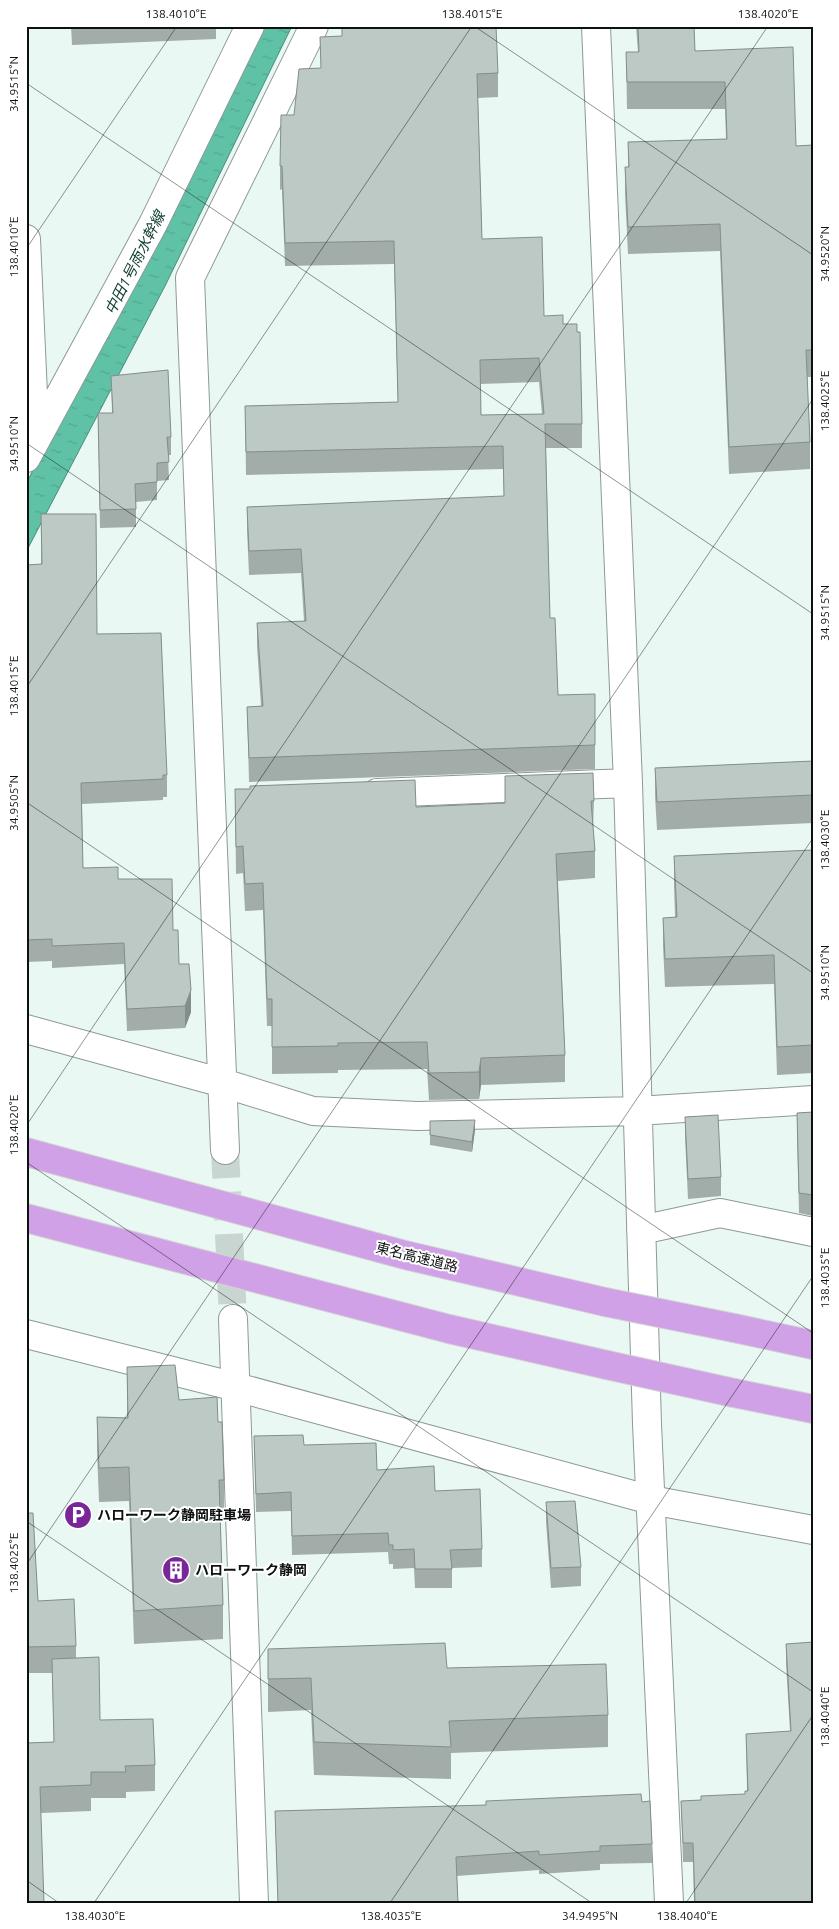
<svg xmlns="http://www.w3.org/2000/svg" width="839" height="1929" viewBox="0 0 839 1929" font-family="Ubuntu,'Noto Sans JP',sans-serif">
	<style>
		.water { fill: url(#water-ripples); stroke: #468d7a }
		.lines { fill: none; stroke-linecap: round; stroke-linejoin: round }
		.minor-tunnel { stroke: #c9d5d1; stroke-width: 28; stroke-dasharray: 28 14; stroke-linecap: butt }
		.minor-casing { stroke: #8d9995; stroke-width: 30 }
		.motorway-casing { stroke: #d3d4d4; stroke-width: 30 }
		.minor { stroke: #fff; stroke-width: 28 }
		.motorway { stroke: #d0a1e6; stroke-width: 28 }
		.motorway-bridge-casing { stroke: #d3d4d4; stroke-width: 30; stroke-linecap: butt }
		.motorway-bridge { stroke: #d0a1e6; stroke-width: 28 }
		.wall { fill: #a2ada9; fill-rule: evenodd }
		.shaded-wall { fill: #848d89 }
		.building { fill: #bcc9c4; stroke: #848d89; fill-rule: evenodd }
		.ticks { fill: none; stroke: #0d1110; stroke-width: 1; stroke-opacity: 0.45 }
		.labels { text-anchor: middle; stroke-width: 4; stroke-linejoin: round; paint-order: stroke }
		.street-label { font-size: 14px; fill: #0d1110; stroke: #fff }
		.poi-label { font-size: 14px; font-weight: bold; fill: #0d1110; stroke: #fff; text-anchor: start }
		.water-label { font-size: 15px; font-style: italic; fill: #144135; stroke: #fff }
		.neatline { fill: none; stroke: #0d1110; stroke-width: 2 }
		.ticks-label { font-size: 12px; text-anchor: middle; fill: #0d1110 }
	</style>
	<defs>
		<pattern id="water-ripples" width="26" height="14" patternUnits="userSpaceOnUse" patternTransform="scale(1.25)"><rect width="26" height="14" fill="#5fc2a7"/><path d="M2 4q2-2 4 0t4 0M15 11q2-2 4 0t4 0" fill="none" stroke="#51a68f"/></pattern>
	</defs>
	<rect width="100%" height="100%" fill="#eaf8f3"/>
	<path class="water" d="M259 26H292L165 286 26 552V484Z"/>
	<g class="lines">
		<path class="minor-tunnel" d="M225 1150 233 1319"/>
		<g class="minor-casing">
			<path id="minor" d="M596 26 628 783 647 1424 669 1903
				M26 239 35 439
				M26 458 153 224 250 26
				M377 793 628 783
				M26 1029 223 1083 313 1111 417 1116 637 1111 813 1100
				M225 1150 190 278 314 26
				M641 1230 720 1213 813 1232
				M233 1319 254 1903
				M26 1334 236 1387 651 1500 813 1530"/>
		</g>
		<g class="motorway-casing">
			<path id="motorway" d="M26 1152 405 1255 605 1302
				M26 1218 449 1329 607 1365
				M734 1328 813 1345
				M734 1393 813 1409"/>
		</g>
		<use href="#minor" class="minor"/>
		<use href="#motorway" class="motorway"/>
		<g class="motorway-bridge-casing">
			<path id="motorway-bridge" d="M605 1302 734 1328
				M607 1365 734 1393"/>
		</g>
		<use href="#motorway-bridge" class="motorway-bridge"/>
	</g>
	<path class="wall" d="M71 26H216V39L72 45Z
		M636 26H694L695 51 796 146 813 145V377H807L810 442V469L729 474 720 251 628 254 625 194V167H628V142L726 139 725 109H627L626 52H638Z
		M342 36 498 73V97L478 98 482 239 544 316 563 324 582 424V448H546L550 618 558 695 595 745V769L249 782 247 707 261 706 257 646V623L304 621 301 573 249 575 247 530V507L504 497 503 469 246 475 245 406 398 402 394 264 285 266 282 189 280 190V166L294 115 321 68 320 37ZM539 382 542 414 481 415 480 384Z
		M111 376 171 437V455H168L169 480 157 481V500L136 502V527L100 528 98 413H112Z
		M41 514 97 634 167 775V797H163V800L82 804 83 868 118 879 173 930 179 964 191 1012 185 1028 127 1031 124 964 52 968V961L26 962V565L41 564Z
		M813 761V823L657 830 655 796V768Z
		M505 776 594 801 593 828 595 851V878L558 881 565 1055V1082L481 1085 479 1099 429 1100 427 1069 338 1070V1073L272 1074V1026H267L263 910 245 911 243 873 236 874 235 789 416 807 505 803Z
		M813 850V1073L777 1075 774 984 665 987 663 946V918L675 917 674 884V856Z
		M813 1112V1216L799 1213 797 1134V1113Z
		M685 1117 721 1177V1196L688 1199 685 1137Z
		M430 1121 475 1130 472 1152 430 1145Z
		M127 1367 179 1400 218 1422 224 1480V1514H220L223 1605V1639L134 1644 129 1501 99 1502 97 1451V1417L127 1418Z
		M254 1436 304 1445 435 1491 482 1549V1567L452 1568V1588H415L414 1568 393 1569V1564H389L388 1552 292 1555 291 1511 256 1512Z
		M546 1502 581 1567V1586L551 1588 546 1522Z
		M26 1513 38 1601 76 1646V1658L100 1720 155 1765V1791L126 1792V1798H91V1811L41 1813 26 1743 54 1742 52 1673H26Z
		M812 1561H813V1593L812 1580Z
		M786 1644 813 1903H694L693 1862H683L681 1801 701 1800 745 1794 747 1791 746 1734 790 1731 786 1663Z
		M268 1649 447 1668 608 1715V1747L451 1753V1779L314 1775 311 1710 268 1712Z
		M642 1802 652 1844V1863L600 1864V1870L539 1874V1870L457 1876 458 1903H278L275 1811Z"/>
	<path class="shaded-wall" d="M191 990V1012L185 1028V1006Z
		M481 1058V1085L479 1099V1072Z
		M475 1120V1130L472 1152V1142Z"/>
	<path class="building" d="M342 26H496L498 73 477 74 482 239 542 237 544 316 563 315V324H577V332H580L582 424H545L550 618H555L558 695 595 694V745L249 758 247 707 263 706 257 623 306 621 301 549 249 551 247 507 504 496 503 446 246 452 245 406 398 402 394 241 285 243 282 166H280L281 115H294L299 69 321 68 320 37 342 36ZM539 358 544 414 481 415 480 360Z
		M638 26H694L695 51 793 47 796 146 813 145V350H806L810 442 729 447 720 224 628 227 625 167H629L628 142 727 139 725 82H627L626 52H639Z
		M168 370 171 437H167L169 462 157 463V482L135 484 136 509 100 510 98 413H113L111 376Z
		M41 514H96L97 634 161 633 167 775H163V779L81 783 83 868 118 867V879H172L173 930H178L179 964H189L191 990 185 1006 127 1009 124 943 52 946V939L26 940V565L42 564Z
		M813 761V795L657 802 655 768Z
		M593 773 594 801H591L595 851 556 854 565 1055 481 1058 479 1072 429 1073 427 1042 338 1043V1046L272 1047V999H267L263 883 245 884 243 846 236 847 235 789H250V786L415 780 416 807 505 803V776Z
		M813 850V1045L777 1047 774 955 665 959 663 918 677 917 674 856Z
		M813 1112V1195L799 1193 797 1113Z
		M718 1115 721 1177 688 1179 685 1117Z
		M475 1120 472 1142 430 1135V1121Z
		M175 1365 179 1400 217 1397 218 1422H222L224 1480H219L223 1605 134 1611 129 1467 99 1468 97 1417 128 1418 127 1367Z
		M303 1435 304 1445 376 1443 377 1470 434 1466 435 1491 480 1489 482 1549 450 1550 452 1569H415L414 1549 393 1550V1545H389L388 1533 292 1536 291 1492 256 1494 254 1436Z
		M575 1501 581 1567 551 1568 546 1502Z
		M26 1513H33L38 1601 74 1599 76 1646 26 1647Z
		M813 1642V1903H695L693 1843H683L681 1801 701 1800V1796L745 1794V1791H748L746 1734 791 1731 786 1644Z
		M445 1643 447 1668 606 1664 608 1715 449 1721 451 1747 314 1742 311 1678 268 1679V1649Z
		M99 1657 100 1720 153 1719 155 1765 125 1766 126 1772H91V1785L40 1787 44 1903H26V1743L54 1742 52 1659Z
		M641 1794 642 1802 650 1801 652 1844 600 1846V1851L539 1855V1851L456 1857 458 1903H278L275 1811 486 1805V1801Z"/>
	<path class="ticks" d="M474 26 813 255M26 83 813 614M26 249 177 26M26 443 813 973M26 688 472 26M26 802 813 1333M26 1126 768 26M26 1162 813 1692M26 1521 592 1903M26 1565 813 399M26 1880 59 1903M94 1903 813 838M390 1903 813 1276M686 1903 813 1715"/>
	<defs>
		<g id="parking-disc" transform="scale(1.4375)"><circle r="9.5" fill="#792798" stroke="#fff"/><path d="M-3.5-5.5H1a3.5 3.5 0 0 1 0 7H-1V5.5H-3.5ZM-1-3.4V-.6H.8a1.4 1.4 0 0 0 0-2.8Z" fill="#fff"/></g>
		<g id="building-disc" transform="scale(1.4375)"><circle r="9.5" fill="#792798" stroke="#fff"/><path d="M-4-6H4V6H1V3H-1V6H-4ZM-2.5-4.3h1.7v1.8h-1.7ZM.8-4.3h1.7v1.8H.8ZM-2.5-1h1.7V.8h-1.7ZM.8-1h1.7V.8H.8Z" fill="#fff"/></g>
	</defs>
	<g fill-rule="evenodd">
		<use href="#parking-disc" x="78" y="1515"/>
		<use href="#building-disc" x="176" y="1570"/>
	</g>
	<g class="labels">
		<g class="street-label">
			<text transform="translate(417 1257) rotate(14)" y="5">東名高速道路</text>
		</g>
		<g class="poi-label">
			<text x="97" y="1520">ハローワーク静岡駐車場</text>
			<text x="195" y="1575">ハローワーク静岡</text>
		</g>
		<g class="water-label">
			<text transform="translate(135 263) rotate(-63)" y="5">中田1号雨水幹線</text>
		</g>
	</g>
	<rect width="839" height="1929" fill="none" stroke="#ffffff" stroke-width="55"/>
	<rect x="28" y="28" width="784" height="1874" class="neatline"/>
	<g class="ticks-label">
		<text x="176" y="18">138.4010°E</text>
		<text x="472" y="18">138.4015°E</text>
		<text x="768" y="18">138.4020°E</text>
		<text transform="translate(14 84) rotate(-90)" y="4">34.9515°N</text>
		<text transform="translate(14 247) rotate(-90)" y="4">138.4010°E</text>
		<text transform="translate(825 254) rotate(-90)" y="4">34.9520°N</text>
		<text transform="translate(825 401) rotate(-90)" y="4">138.4025°E</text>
		<text transform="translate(14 444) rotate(-90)" y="4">34.9510°N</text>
		<text transform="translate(825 613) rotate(-90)" y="4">34.9515°N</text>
		<text transform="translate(14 686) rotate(-90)" y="4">138.4015°E</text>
		<text transform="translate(14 803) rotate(-90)" y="4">34.9505°N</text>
		<text transform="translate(825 840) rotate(-90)" y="4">138.4030°E</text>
		<text transform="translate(825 973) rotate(-90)" y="4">34.9510°N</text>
		<text transform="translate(14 1125) rotate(-90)" y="4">138.4020°E</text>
		<text transform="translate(825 1278) rotate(-90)" y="4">138.4035°E</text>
		<text transform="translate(14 1563) rotate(-90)" y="4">138.4025°E</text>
		<text transform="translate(825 1717) rotate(-90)" y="4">138.4040°E</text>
		<text x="95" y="1920">138.4030°E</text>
		<text x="391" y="1920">138.4035°E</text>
		<text x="590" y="1920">34.9495°N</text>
		<text x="687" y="1920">138.4040°E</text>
	</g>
</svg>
